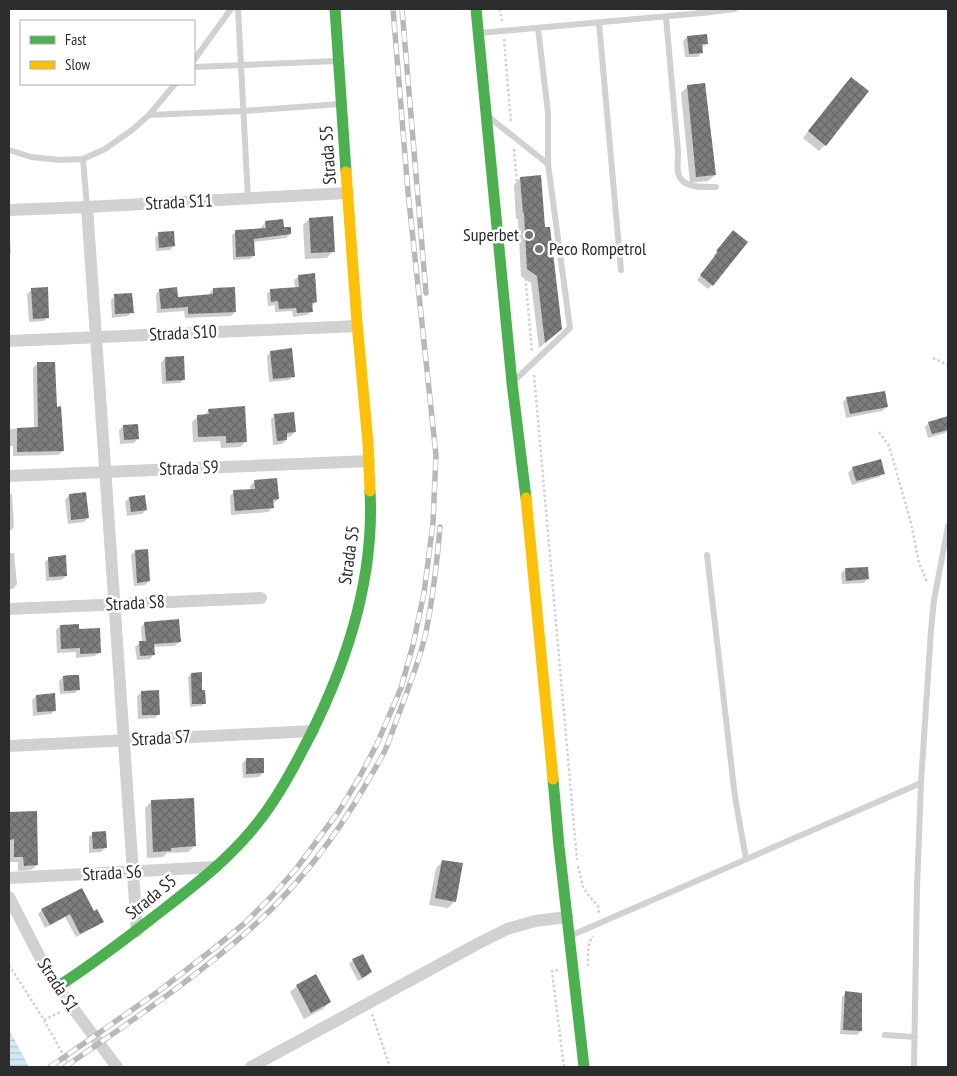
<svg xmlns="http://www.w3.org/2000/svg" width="957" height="1076" viewBox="0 0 957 1076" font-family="'PT Sans Narrow',sans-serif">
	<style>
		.water { fill: url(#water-rules) }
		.shadow { fill: #0003 }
		.building { fill: url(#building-cross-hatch) }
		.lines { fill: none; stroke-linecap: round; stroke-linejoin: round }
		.path { stroke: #d1d1d1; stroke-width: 2.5; stroke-dasharray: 2.5 2.5; stroke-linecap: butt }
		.lane { stroke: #d1d1d1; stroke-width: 6 }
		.street { stroke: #d1d1d1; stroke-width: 12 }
		.fast { stroke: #4caf50; stroke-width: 11 }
		.slow { stroke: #ffc107; stroke-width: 11 }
		.rail-casing { stroke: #b8b8b8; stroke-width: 5.5 }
		.rail { stroke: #fff; stroke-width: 4; stroke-dasharray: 11; stroke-linecap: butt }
		.poi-dot { fill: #767676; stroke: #fff; stroke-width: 2 }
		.labels { text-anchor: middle; stroke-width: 5; stroke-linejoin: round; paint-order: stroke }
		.street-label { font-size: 18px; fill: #2c2c2c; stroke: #fff }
		.poi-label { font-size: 18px; fill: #2c2c2c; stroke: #fff; text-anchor: end }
	</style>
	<defs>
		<pattern id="water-rules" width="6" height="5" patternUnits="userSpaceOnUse" patternTransform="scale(1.25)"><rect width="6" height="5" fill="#d4e8f2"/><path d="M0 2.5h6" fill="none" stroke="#b6c7d0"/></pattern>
		<pattern id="building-cross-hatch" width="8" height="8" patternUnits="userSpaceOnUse" patternTransform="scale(1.25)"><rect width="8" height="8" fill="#7d7d7d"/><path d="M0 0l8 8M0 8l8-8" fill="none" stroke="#676767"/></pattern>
	</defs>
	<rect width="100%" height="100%" fill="#fff"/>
	<path class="water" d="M9 1031 12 1035 29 1067H9Z"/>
	<path class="shadow" d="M687 37 707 44 701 48 702 52 698 57H685L683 41Z
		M851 79 825 145 819 151 803 138 844 85Z
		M687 87 715 175 708 181 690 183 681 93Z
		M520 178 554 335 539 348 531 283 521 276 518 219H516L514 185Z
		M309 219 333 251 327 258 305 259 303 225Z
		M266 222 283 228 290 234 286 238 253 242 254 255 250 259 233 260 232 235 236 231 262 229 261 227Z
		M159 234 174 246 170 250 156 251 155 238Z
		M729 236 712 285 708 289 697 280 714 257 713 256Z
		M9 240H10L11 253 9 255Z
		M299 276 316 302 312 306V311L307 315 293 317 292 311 275 312V305L268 306 267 294 271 290 295 288 294 280Z
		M32 289 48 317 44 321 29 322 27 294Z
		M213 289 235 312 231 316 185 318 184 311 157 313 156 294 160 290 177 298 209 295V294Z
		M115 296 132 312 128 316 112 318 111 300Z
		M271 352 293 376 289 380 269 382 267 356Z
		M165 358 184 379 180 383 162 384 161 363Z
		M37 364 63 451 58 455 13 456V446H9V420V429L34 428 33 368Z
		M847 398 887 407 882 411 846 418 843 402Z
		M209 410 246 441 240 447 221 448 220 441 193 442 192 422 198 416H203Z
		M275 415 295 432 291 436 286 437V440L282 444 273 445 271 419Z
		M947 418 948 430 945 433 928 438 925 427 929 423Z
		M124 426 138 439 134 443 120 444 119 430Z
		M852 469 883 473 879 477 852 485 848 473Z
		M254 482 278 499 274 503H272V508L268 512 231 515 230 496 234 492 251 491 250 486Z
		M9 494H12L14 527 9 532Z
		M69 495 88 518 84 522 68 524 65 500Z
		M129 498 146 510 142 514 127 516 125 502Z
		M135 551 149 581 145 585 134 586 131 555Z
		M9 553H14L17 584 13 589H9Z
		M49 558 66 576 61 580 46 581 45 562Z
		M846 569 868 579 864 583 842 584 841 573Z
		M145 623 179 642 175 646 153 647 154 654 150 659 137 660 135 647 140 642H142L141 627Z
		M60 626 78 630 100 652 95 656 76 658V652L57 653 56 630Z
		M191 674 201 691 204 703 201 706 190 707 188 677Z
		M63 677 79 689 75 693 60 694 59 681Z
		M142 692 159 714 155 718 138 719 137 696Z
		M36 696 55 710 51 714 33 716 32 700Z
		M246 759 263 773 259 777 243 778 242 764Z
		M151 802 195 846 188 852 167 853 163 857 147 858 145 808Z
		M35 812 37 865 31 870 18 871V862H9V814Z
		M93 833 105 848 101 852 89 853V837Z
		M443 861 455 901 448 908 429 905 436 868Z
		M82 890 94 912 102 921 98 925 76 937 65 917 45 928 38 914 42 910Z
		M353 960 371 972 367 976 358 981 349 964Z
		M297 986 330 1002 323 1009 304 1019 290 992Z
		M846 993 861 1031 857 1035 840 1034 842 997Z"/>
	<path class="building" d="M707 34 708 44H702L703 53 689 54 687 36Z
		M851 77 869 91 826 146 808 131Z
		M705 83 716 175 696 177 687 85Z
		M541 175 545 227H550L562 329 545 343 537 276 527 269 524 213H523L520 177Z
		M333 216 335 252 311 253 309 218Z
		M283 219 284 227H291V234L254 239 255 256 236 257 235 230 266 228 265 221Z
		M733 230 748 242 713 286 700 275 718 252 716 251Z
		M174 231 175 246 159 248 158 232Z
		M315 273 317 302 312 303 313 312 297 313 296 308 279 309 278 301 271 302 270 289 299 287 298 275Z
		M48 287 49 318 33 319 31 288Z
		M177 287 178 297 213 294V288L235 287 236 312 188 314V307L161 309 159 289Z
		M132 293 134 313 115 314 114 294Z
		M292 348 295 377 273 379 270 351Z
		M184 356 185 380 166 381 165 357Z
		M37 362H55L57 407 61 406 64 451 17 452V428L38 427Z
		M885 391 888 407 850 414 846 397Z
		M245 406 247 442 226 443V436L198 437 197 415 209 414 208 409Z
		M294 412 296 432 287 433V440L277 441 274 414Z
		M948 416V430L932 434 928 422Z
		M138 424 139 439 124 440 123 425Z
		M881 459 885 474 856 481 852 467Z
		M277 478 279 499 273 500 274 508 235 511 233 490 255 489 254 480Z
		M86 492 89 518 71 520 69 494Z
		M145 495 147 510 131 512 129 497Z
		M148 549 150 581 137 583 135 550Z
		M66 555 67 576 49 577 48 557Z
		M868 567 869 579 846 581 845 568Z
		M179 619 181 642 154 644 155 655 140 656 139 641H146L144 622Z
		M79 624V629L100 628 101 653 80 654V648L61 649 60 625Z
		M202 672V690H205L206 704H192L191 673Z
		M70 675H79L80 690 64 691 63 676Z
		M159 690 160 715H142L141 691Z
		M55 693 56 711 37 712 36 695Z
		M246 758H264V773L246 774Z
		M194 798 196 846 171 848V851L153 852 151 800Z
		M37 811 38 865 24 866 23 857H14V839L10 840 9 812Z
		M106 831 107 848 93 849 92 832Z
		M442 860 463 863 456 902 435 898Z
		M82 888 94 911 97 909 104 922 80 934 70 914 50 925 41 909Z
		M363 954 372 972 362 978 352 959Z
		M316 974 331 1002 311 1013 296 985Z
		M845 991 862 993V1031L843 1030Z"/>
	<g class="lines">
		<path class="path" d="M500 9 502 21
			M504 39 511 123
			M514 149 532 352
			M933 358 948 365
			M534 375 577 860
			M879 432 889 446 911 523 919 563 927 582
			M578 866 583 887 589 896 598 906 599 915
			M9 965 44 1020 70 1067
			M588 966C589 957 586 945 593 936
			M558 970 552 971 564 1067
			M372 1014 390 1067
			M44 1020 60 1012"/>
		<path class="lane" d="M238 9 248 199
			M666 17 678 152C678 159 677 167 678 173 682 189 703 187 716 187
			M599 23 621 270
			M538 28 548 113V164
			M480 33 702 13 735 9
			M194 60 231 9
			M194 67 337 61
			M149 115 243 111 340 104
			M490 118 548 164 570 328 515 380
			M9 150 31 157 60 160 83 159 105 149 132 130 149 115 175 84
			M83 159 87 207
			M707 555 735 797 746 859
			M570 936 921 783
			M885 1035 915 1037
			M914 1067 917 888 921 783 931 630 934 600 948 526"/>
		<path class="street" d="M87 207 137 931
			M9 210 87 207 348 193
			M9 341 357 326
			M9 476 369 461
			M9 609 261 598
			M9 746 313 731
			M9 878 216 867
			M9 897 47 971 57 987 117 1067
			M251 1067 479 943 507 929 535 921 567 917"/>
		<path class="fast" d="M335 9 346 172
			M476 9 512 383 526 498
			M553 779 559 846 584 1067
			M57 987C95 963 129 936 164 909 195 885 226 861 251 831 271 808 286 782 300 755 343 675 375 583 370 491"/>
		<path class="slow" d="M346 172 357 323 368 443 370 491
			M526 498 553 779"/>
		<g class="rail-casing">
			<path id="rail" d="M402 9 426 293
				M50 1067 159 991 212 950 245 923 272 896 296 869 339 811 359 778 377 744 401 688 413 645 424 593 433 523 436 455 408 192 393 9
				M65 1067C131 1021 199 976 258 922 301 882 336 836 365 786 372 773 381 760 387 746 393 730 399 713 405 697 413 676 421 654 426 632 433 597 437 562 440 527"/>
		</g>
		<use href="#rail" class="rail"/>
	</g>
	<g class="poi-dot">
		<circle cx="529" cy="235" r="5"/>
		<circle cx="539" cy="249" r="5"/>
	</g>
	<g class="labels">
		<g class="street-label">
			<text transform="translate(328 155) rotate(-94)" y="6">Strada S5</text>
			<text transform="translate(179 202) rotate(-3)" y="6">Strada S11</text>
			<text transform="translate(183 333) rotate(-3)" y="6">Strada S10</text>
			<text transform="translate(189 468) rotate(-2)" y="6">Strada S9</text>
			<text transform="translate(349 555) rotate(-82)" y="6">Strada S5</text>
			<text transform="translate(135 603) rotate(-3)" y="6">Strada S8</text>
			<text transform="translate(161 738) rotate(-3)" y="6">Strada S7</text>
			<text transform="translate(112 873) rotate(-3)" y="6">Strada S6</text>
			<text transform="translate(151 897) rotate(-39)" y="6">Strada S5</text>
			<text transform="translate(58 985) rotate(57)" y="6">Strada S1</text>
		</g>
		<g class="poi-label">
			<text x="519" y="241">Superbet</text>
			<text x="549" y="255" text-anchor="start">Peco Rompetrol</text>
		</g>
	</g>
	<rect width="957" height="1076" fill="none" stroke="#2c2c2c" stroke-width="20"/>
	<rect x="20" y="20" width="175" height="65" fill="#ffffff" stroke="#ababab"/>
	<rect x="30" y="36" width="25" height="8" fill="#4caf50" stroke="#ababab"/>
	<text x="65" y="45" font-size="15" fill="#2c2c2c">Fast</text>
	<rect x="30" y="61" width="25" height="8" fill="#ffc107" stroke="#ababab"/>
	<text x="65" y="70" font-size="15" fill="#2c2c2c">Slow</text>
</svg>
